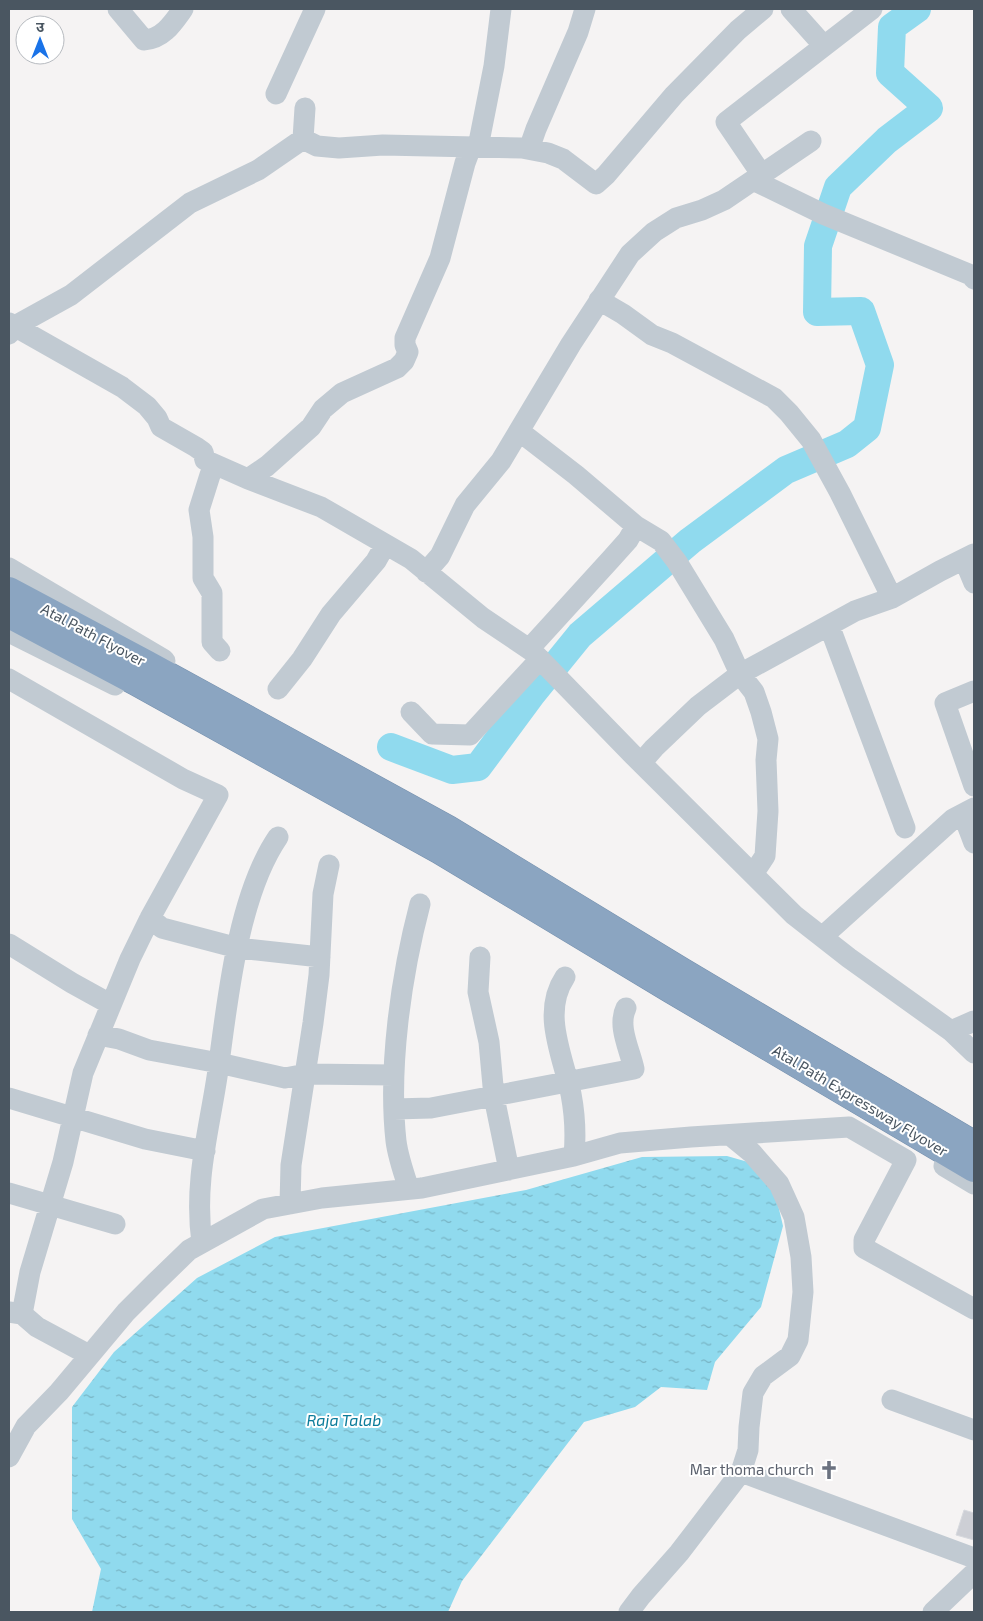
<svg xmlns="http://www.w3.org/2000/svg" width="983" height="1621" viewBox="0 0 983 1621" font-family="'Exo 2','Noto Sans Devanagari',sans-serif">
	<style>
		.water { fill: url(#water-ripples) }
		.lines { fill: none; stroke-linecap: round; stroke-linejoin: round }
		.river { stroke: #90daee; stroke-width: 28 }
		.building { fill: #cdcfd5; stroke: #d7d9de }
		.highway-casing { stroke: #7690ad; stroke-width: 29 }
		.minor { stroke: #c1cad2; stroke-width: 21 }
		.highway { stroke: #8ba5c1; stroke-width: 28 }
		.labels { text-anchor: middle; stroke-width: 4; stroke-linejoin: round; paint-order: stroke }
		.street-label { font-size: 15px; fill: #4a5661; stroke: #fff }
		.worship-label { font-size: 15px; fill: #5b616d; stroke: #fff; text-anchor: end }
		.water-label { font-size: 16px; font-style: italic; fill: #0c7c9b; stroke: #fff }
	</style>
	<defs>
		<pattern id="water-ripples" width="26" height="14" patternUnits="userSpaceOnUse" patternTransform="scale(1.25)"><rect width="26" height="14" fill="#90daee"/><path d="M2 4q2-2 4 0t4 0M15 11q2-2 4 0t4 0" fill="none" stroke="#78b4c4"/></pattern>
	</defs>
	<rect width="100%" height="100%" fill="#f5f3f3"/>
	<path class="water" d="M727 1156 748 1162 775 1192 783 1226 761 1307 715 1362 707 1390 661 1387 635 1407 584 1422 462 1581 448 1612H92L101 1569 72 1519V1407L114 1352 197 1278 275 1237 526 1190 642 1157Z"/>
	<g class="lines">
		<path class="river" d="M391 747 452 770 478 767 532 694 580 635 690 541 786 470 847 444 867 428 880 365 861 311 817 312 818 246 838 187 887 140 929 108 890 73 892 27 917 9"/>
	</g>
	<path class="building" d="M964 1510 974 1513V1540L956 1535Z"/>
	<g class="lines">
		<g class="highway-casing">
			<path id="highway" d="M9 591 146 664 447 829 682 972 974 1145
				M9 614 137 682 440 850 671 989 974 1168"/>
		</g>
		<path class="minor" d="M118 9 144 40C163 39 173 23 183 9
			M791 9 824 46
			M276 94 315 9
			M303 139 317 146 339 148 383 145 522 148 548 153 563 159 596 184 606 175 674 95 738 30 763 9
			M303 139 305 108
			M478 147 494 66 501 9
			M529 149 536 129 578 32 585 9
			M762 175 726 122 872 9
			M755 181 823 214 971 275 974 279
			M599 300 623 314 652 335 672 343 774 398 789 413 811 440 840 493 892 598
			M9 323 122 387 147 406 157 418 161 427 196 447 203 452 205 460 248 479 321 507 411 559 483 618 532 651 633 755 794 915 849 958 951 1031 974 1021
			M9 334 15 326 71 295 190 203 258 170 303 139
			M519 431 576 475 636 526 661 541 677 562 724 639 740 674 754 692 761 712 768 739 766 760 768 811 765 856 753 874
			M215 465 210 475 199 510 203 537V578L212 593V642L220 651
			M248 479 267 466 311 427 323 409 342 393 397 368 404 361 408 352 405 345V338L440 258 465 163 471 147
			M964 559 974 583
			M9 568 163 659 165 661
			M426 572 440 556 465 505 501 461 571 344 630 254 654 232 676 218 702 210 724 200 811 141
			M829 625 905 828
			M9 632 115 685
			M529 649 611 559 628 540 636 526
			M9 679 183 779 218 795 150 918 130 959 83 1073 63 1162 30 1272 22 1314
			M278 689 302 659 331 614 376 561 385 545
			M974 691 945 703 974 786
			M411 712 432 734 470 735 540 659
			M641 763 654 748 698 706 740 674 855 611 892 598 940 571 974 554
			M963 814 974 843
			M150 918 162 928 238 948 320 957
			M822 937 953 819 974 808
			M9 944 72 983 110 1004
			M480 957 478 992 489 1042 494 1097 509 1170
			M565 977C541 1013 563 1056 571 1094 575 1115 576 1134 574 1156
			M951 1031 974 1053
			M98 1035 119 1039 149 1050 219 1063 285 1078 306 1074 394 1075
			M9 1098 145 1139 205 1151
			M394 1109 431 1108 634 1069C630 1050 617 1026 626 1008
			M944 1166 974 1184
			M409 1189C404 1174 398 1157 396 1141 388 1068 401 976 420 904
			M9 1193 115 1224
			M290 1204 291 1165 313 1023 319 975 323 894 329 865
			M202 1243C193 1178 211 1125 219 1063 228 995 239 894 278 837
			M9 1312 22 1314 37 1327 89 1355
			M892 1400 974 1430
			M9 1457 26 1426 59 1392 126 1312 156 1282 189 1250 263 1209 322 1198 422 1188 574 1156 620 1143 691 1137 849 1127 906 1160 864 1240V1248L974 1309
			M741 1472 974 1558
			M629 1612 641 1596 679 1553 741 1472 748 1450 749 1427 753 1393 763 1376 790 1356 798 1340 803 1292 801 1257 794 1217 779 1184 752 1153 730 1135
			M933 1612 974 1573"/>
		<use href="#highway" class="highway"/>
	</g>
	<defs>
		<g id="church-bare" transform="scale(1.5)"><path d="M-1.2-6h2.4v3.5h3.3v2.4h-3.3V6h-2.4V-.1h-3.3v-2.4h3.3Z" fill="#6b7280" stroke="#fff" stroke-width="2.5" paint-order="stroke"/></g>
	</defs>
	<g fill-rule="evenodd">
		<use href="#church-bare" x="829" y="1470"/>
	</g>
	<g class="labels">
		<g class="street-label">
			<text transform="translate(93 635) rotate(28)" y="5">Atal Path Flyover</text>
			<text transform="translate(860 1101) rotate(31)" y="5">Atal Path Expressway Flyover</text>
		</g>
		<g class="worship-label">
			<text x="814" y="1475">Mar thoma church</text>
		</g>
		<g class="water-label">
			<text x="344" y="1426">Raja Talab</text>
		</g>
	</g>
	<rect width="983" height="1621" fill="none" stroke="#4a5661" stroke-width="20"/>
	<g transform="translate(40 40)"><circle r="24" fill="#ffffff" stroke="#b7bbc0"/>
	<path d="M0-4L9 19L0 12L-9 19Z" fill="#1a73e8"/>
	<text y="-8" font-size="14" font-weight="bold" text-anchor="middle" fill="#4a5661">उ</text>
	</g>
</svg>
